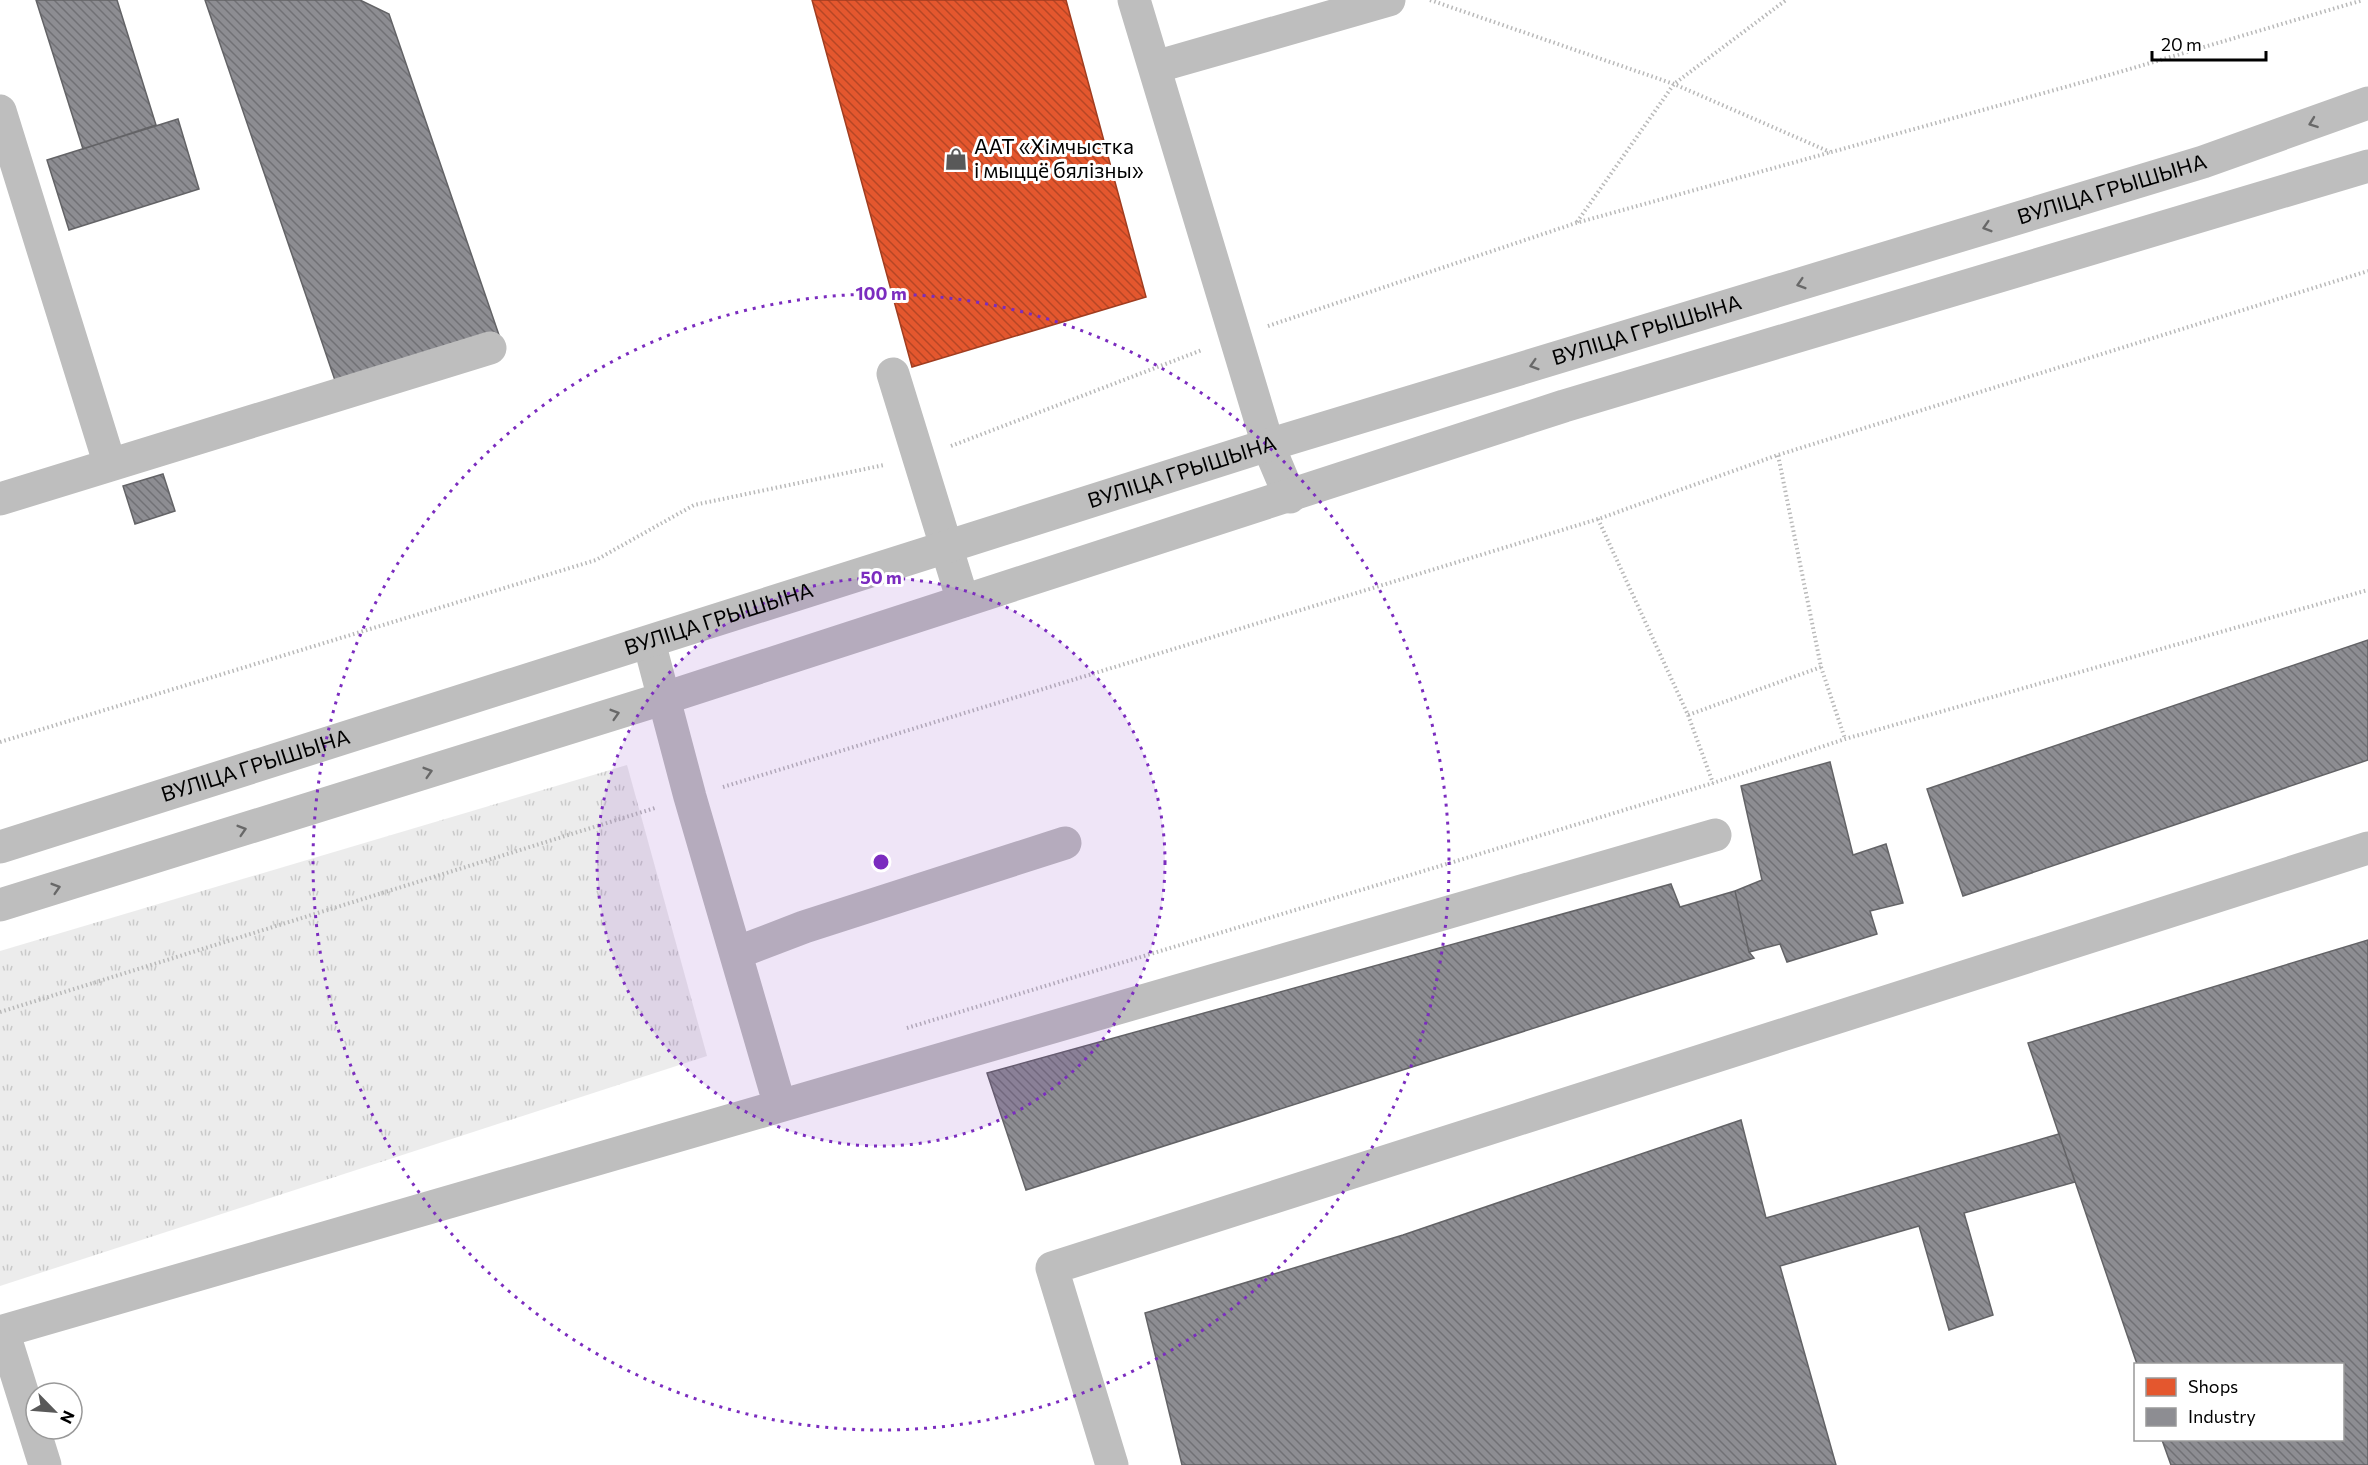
<svg xmlns="http://www.w3.org/2000/svg" width="2368" height="1465" viewBox="0 0 2368 1465" font-family="Commissioner,sans-serif">
	<style>
		.grass { fill: url(#grass-tufts) }
		.shops { fill: url(#shops-back-hatch); stroke: #a03d20; stroke-width: 1.5 }
		.industry { fill: url(#industry-back-hatch); stroke: #636366; stroke-width: 1.5 }
		.lines { fill: none; stroke-linecap: round; stroke-linejoin: round }
		.path { stroke: #b9b9b9; stroke-width: 4; stroke-dasharray: 1.5 3; stroke-linecap: butt }
		.minor { stroke: #bebebe; stroke-width: 33 }
		.major { stroke: #bebebe; stroke-width: 33 }
		.oneway { stroke: #686868 }
		.ring { fill: none; stroke: #7b2cbf; stroke-width: 3; stroke-dasharray: 3 6 }
		.labels { text-anchor: middle; stroke-width: 6; stroke-linejoin: round; paint-order: stroke }
		.poi-label { font-size: 21px; fill: #000; stroke: #fff; text-anchor: start }
		.street-label { font-size: 21px; fill: #000; stroke: #fff }
		.centre { fill: #7b2cbf; stroke: #fff; stroke-width: 3 }
		.ring-label { font-size: 18px; text-anchor: middle; font-weight: bold; fill: #7b2cbf; stroke: #fff; stroke-width: 6; stroke-linejoin: round; paint-order: stroke }
	</style>
	<defs>
		<pattern id="grass-tufts" width="24" height="20" patternUnits="userSpaceOnUse" patternTransform="scale(1.5)"><rect width="24" height="20" fill="#ececec"/><path d="M3 7l-1-3M5 7V3M7 7l1-3M15 17l-1-3M17 17v-4M19 17l1-3" fill="none" stroke="#c9c9c9"/></pattern>
		<pattern id="shops-back-hatch" width="6" height="6" patternUnits="userSpaceOnUse" patternTransform="scale(1.5)"><rect width="6" height="6" fill="#e4572e"/><path d="M-1 5l2 2M0 0l6 6M5-1l2 2" fill="none" stroke="#b64625"/></pattern>
		<pattern id="industry-back-hatch" width="6" height="6" patternUnits="userSpaceOnUse" patternTransform="scale(1.5)"><rect width="6" height="6" fill="#8d8d92"/><path d="M-1 5l2 2M0 0l6 6M5-1l2 2" fill="none" stroke="#717175"/></pattern>
	</defs>
	<rect width="100%" height="100%" fill="#fff"/>
	<path class="grass" d="M627 765 707 1056 0 1286V951Z"/>
	<path class="shops" d="M812 0H1066L1146 297 912 367Z"/>
	<path class="industry" d="M36 0H117L156 125 83 149Z
		M205 0H360L389 14 500 338 339 392Z
		M178 119 199 189 69 230 47 160Z
		M163 474 175 511 135 524 123 486Z
		M2368 640V760L1963 896 1927 789Z
		M1830 762 1853 855 1886 844 1903 903 1870 911 1877 934 1787 962 1780 944 1749 952 1735 891 1762 880 1741 786Z
		M1671 884 1680 907 1735 891 1749 952 1754 958 1026 1190 987 1073Z
		M2368 940V1465H2171L2162 1440H2342V1364H2137L2028 1043Z
		M1741 1120 1766 1218 2059 1134 2075 1182 1964 1213 1993 1315 1949 1330 1919 1226 1780 1266 1836 1465H1182L1145 1313 1403 1235Z"/>
	<g class="lines">
		<path class="path" d="M1430 0 1674 84 1830 152
			M1577 222 1674 84 1786 0
			M1268 326 1576 223 2123 71 2363 0
			M951 446 1202 350
			M1598 519 1688 715 1821 667 1778 455
			M1821 667 1845 739
			M1688 715 1713 783
			M0 742 596 560 694 505 884 465
			M723 787 1598 519 1778 455 2368 271
			M0 1012 655 808
			M907 1028 1713 783 1845 739 2368 590"/>
		<path class="minor" d="M1134 0 1268 445 1290 497
			M1155 67 1389 0
			M0 111 110 465
			M893 374 963 601
			M0 499 490 348
			M736 953 804 927 1065 843
			M780 1106 1715 835
			M3 1331 45 1465
			M0 1332 780 1106 690 797 649 642
			M1112 1465 1052 1268 2368 848"/>
		<g class="major">
			<path id="s1" d="M0 847 1268 445 2203 162 2368 103"/>
			<path d="M0 905 665 698 1564 406 2368 166"/>
		</g>
	</g>
	<defs><path id="oneway-chevron" d="M-2-3.5L2.5 0L-2 3.5" fill="none" stroke-width="1.6" stroke-linecap="round" stroke-linejoin="round" transform="scale(1.5)"/></defs>
	<g class="oneway">
		<use href="#oneway-chevron" transform="translate(2313 123) rotate(160)"/>
		<use href="#oneway-chevron" transform="translate(1987 227) rotate(163)"/>
		<use href="#oneway-chevron" transform="translate(1801 284) rotate(163)"/>
		<use href="#oneway-chevron" transform="translate(1534 365) rotate(163)"/>
		<use href="#oneway-chevron" transform="translate(615 714) rotate(-17)"/>
		<use href="#oneway-chevron" transform="translate(428 772) rotate(-17)"/>
		<use href="#oneway-chevron" transform="translate(242 830) rotate(-17)"/>
		<use href="#oneway-chevron" transform="translate(56 888) rotate(-17)"/>
	</g>
	<circle cx="881" cy="862" r="284" fill="#7b2cbf" fill-opacity=".12"/>
	<g class="ring">
		<circle cx="881" cy="862" r="284"/>
		<circle cx="881" cy="862" r="568"/>
	</g>
	<defs>
		<g id="shop-bare" transform="scale(1.8)"><path d="M-5-2.5h2.3a2.7 3.5 0 0 1 5.4 0H5L5.5 6h-11ZM-1.5-2.5h3a1.5 2.3 0 0 0-3 0Z" fill="#595959" stroke="#fff" stroke-width="2.5" paint-order="stroke"/></g>
	</defs>
	<g fill-rule="evenodd">
		<use href="#shop-bare" x="956" y="159"/>
	</g>
	<g class="labels">
		<g class="poi-label">
			<text x="974" y="154">ААТ «Хімчыстка<tspan x="974" dy="24">і мыццё бялізны»</tspan></text>
		</g>
		<g class="street-label">
			<text dy="7" stroke="none"><textPath href="#s1" startOffset="2212">ВУЛІЦА ГРЫШЫНА</textPath></text>
			<text dy="7" stroke="none"><textPath href="#s1" startOffset="1726">ВУЛІЦА ГРЫШЫНА</textPath></text>
			<text dy="7" stroke="none"><textPath href="#s1" startOffset="1240">ВУЛІЦА ГРЫШЫНА</textPath></text>
			<text dy="7" stroke="none"><textPath href="#s1" startOffset="754">ВУЛІЦА ГРЫШЫНА</textPath></text>
			<text dy="7" stroke="none"><textPath href="#s1" startOffset="268">ВУЛІЦА ГРЫШЫНА</textPath></text>
		</g>
	</g>
	<circle cx="881" cy="862" r="9" class="centre"/>
	<g class="ring-label">
		<text x="881" y="300">100 m</text>
		<text x="881" y="584">50 m</text>
	</g>
	<rect x="2134" y="1363" width="210" height="78" fill="#ffffff" stroke="#999999" stroke-width="1.5"/>
	<rect x="2146" y="1378" width="30" height="18" fill="#e4572e" stroke="#999999" stroke-width="1.5"/>
	<text x="2188" y="1393" font-size="18" fill="#000000">Shops</text>
	<rect x="2146" y="1408" width="30" height="18" fill="#8d8d92" stroke="#999999" stroke-width="1.5"/>
	<text x="2188" y="1423" font-size="18" fill="#000000">Industry</text>
	<g transform="translate(54 1411) rotate(115)"><circle r="28" fill="#ffffff" stroke="#999999" stroke-width="1.5"/>
	<path d="M0-4.5L10 22L0 15L-10 22Z" fill="#595959"/>
	<text y="-9" font-size="16" font-weight="bold" text-anchor="middle" fill="#000000">N</text>
	</g>
	<path d="M2152 51v9h114v-9" fill="none" stroke="#000000" stroke-width="3"/>
	<text x="2161" y="51" font-size="18" fill="#000000" stroke="#ffffff" stroke-width="4.5" paint-order="stroke">20 m</text>
</svg>
